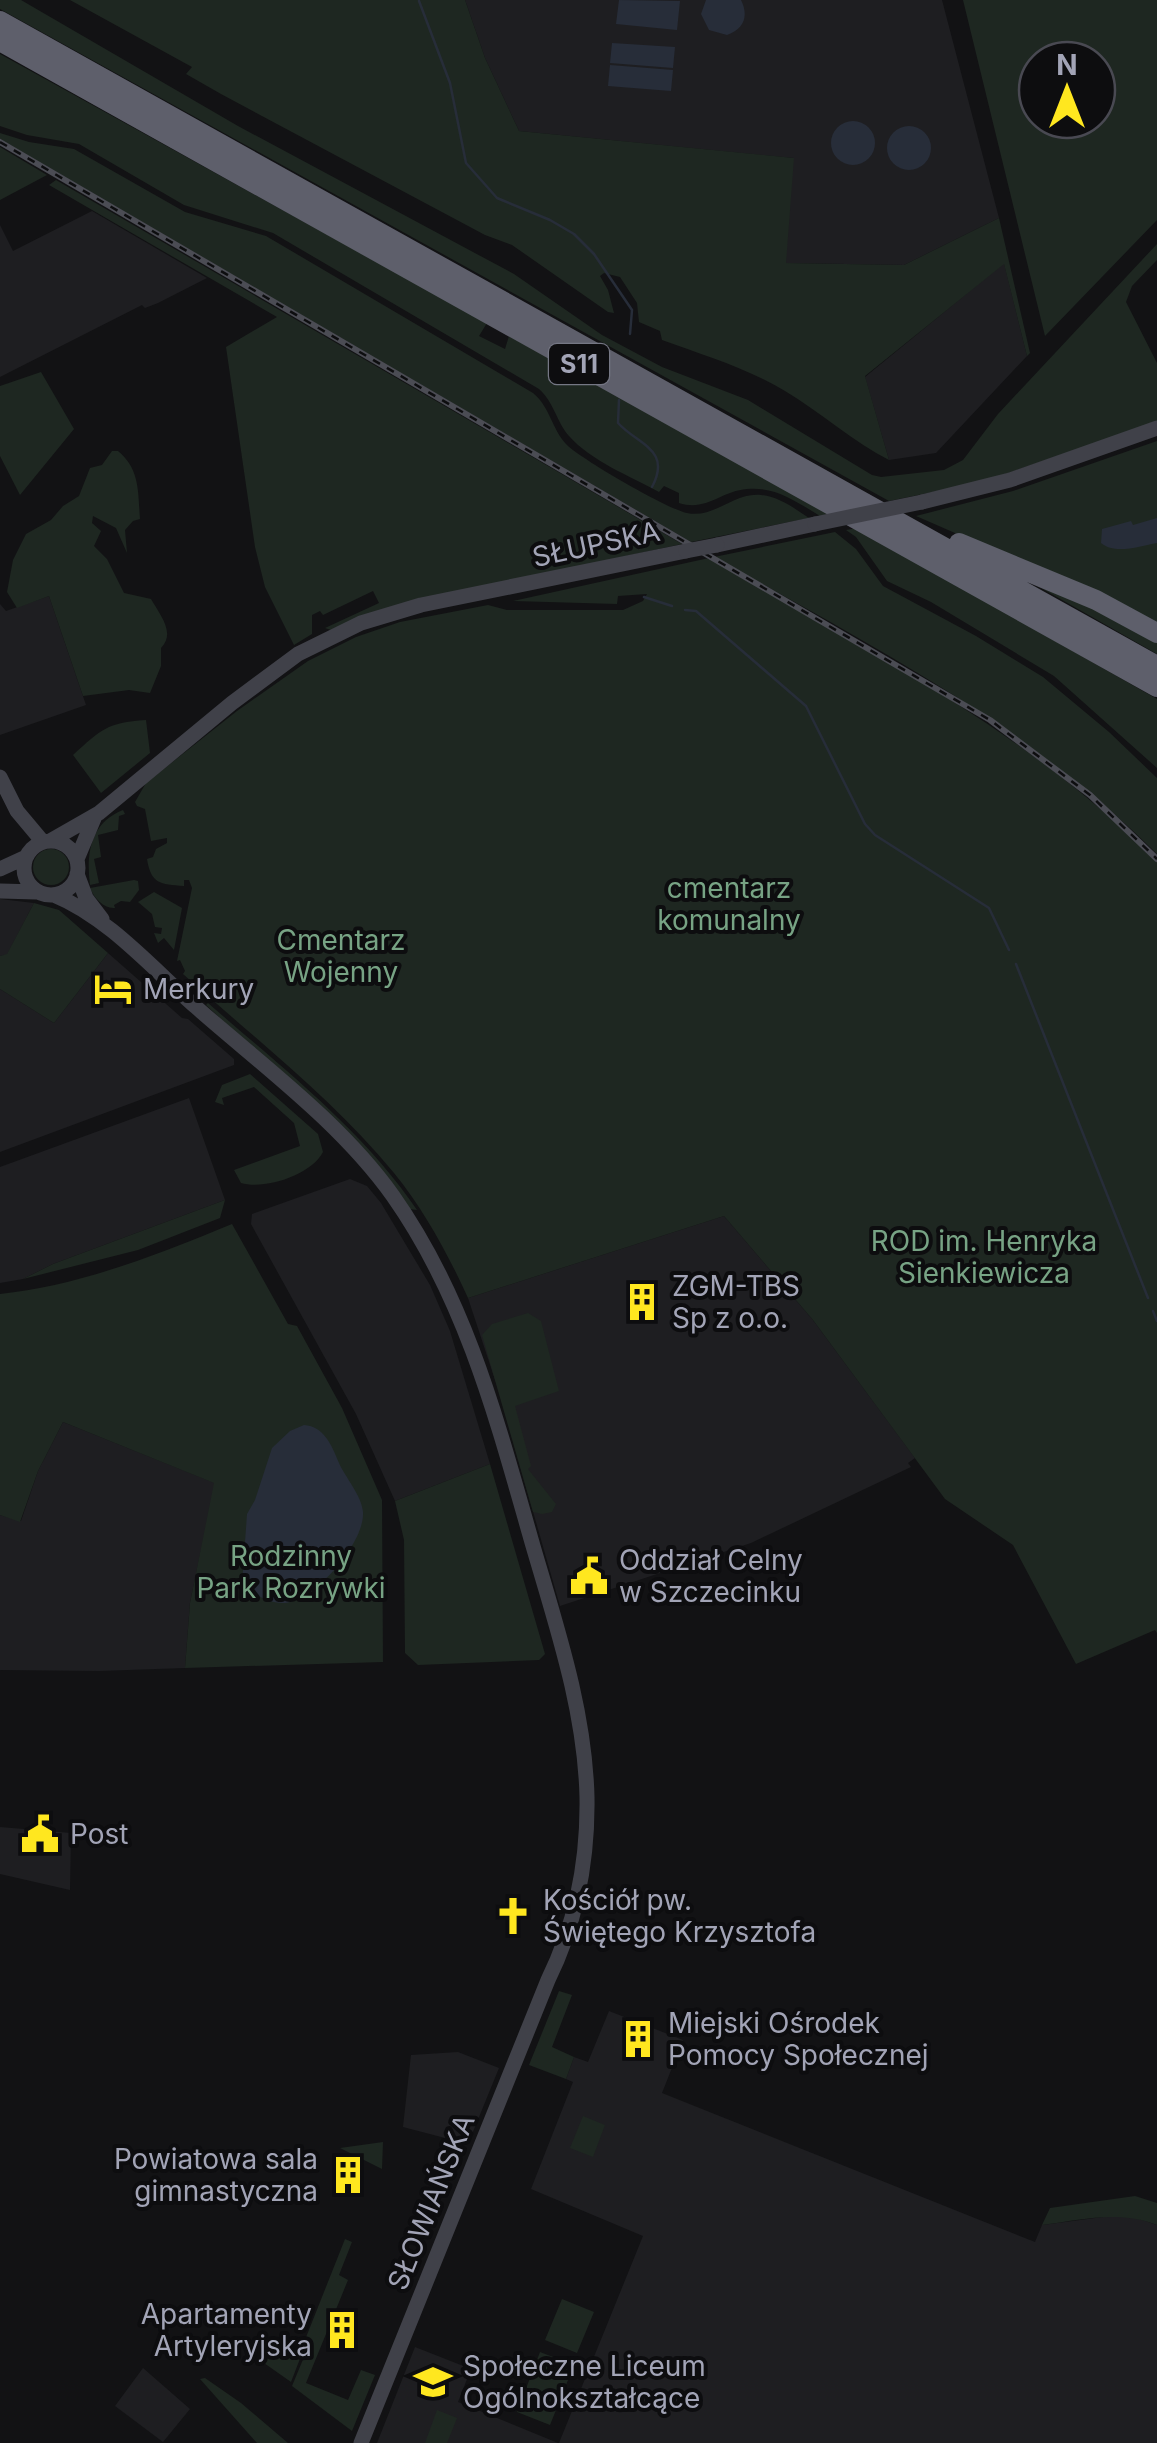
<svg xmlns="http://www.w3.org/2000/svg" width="1157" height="2443" viewBox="0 0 1157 2443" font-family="Inter,sans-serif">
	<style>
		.built { fill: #1e1e21 }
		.green { fill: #1e2721; fill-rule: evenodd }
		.water { fill: #272d39 }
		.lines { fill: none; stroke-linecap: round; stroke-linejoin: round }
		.stream { stroke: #272d39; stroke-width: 2.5 }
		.secondary { stroke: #404149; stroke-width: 15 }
		.highway { stroke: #5e5f6b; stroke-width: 20 }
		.rail-casing { stroke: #4b4c54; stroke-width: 6 }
		.rail { stroke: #0d0d0f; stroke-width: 2.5; stroke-dasharray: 8; stroke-linecap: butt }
		.secondary-bridge { stroke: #404149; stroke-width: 15 }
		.labels { text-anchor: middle; stroke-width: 8; stroke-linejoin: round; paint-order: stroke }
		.shield { fill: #0d0d0f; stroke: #757784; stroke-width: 2.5 }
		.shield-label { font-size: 25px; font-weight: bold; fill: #a2a4b6 }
		.street-label { font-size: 28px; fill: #a2a4b6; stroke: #0d0d0f }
		.park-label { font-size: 28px; fill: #77a384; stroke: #0d0d0f }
		.poi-label { font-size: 28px; fill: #a2a4b6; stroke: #0d0d0f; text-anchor: start }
	</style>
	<rect width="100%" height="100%" fill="#121214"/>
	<path class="built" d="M465 0H942L999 218 904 265 785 263 793 158 519 131 485 58Z
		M92 211 207 278 158 303 145 308 142 305 0 377V225L13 251Z
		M1004 263 1027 356 936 453 889 460 865 377Z
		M49 596 86 705 0 735V604L6 611Z
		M0 899 34 903 7 955 0 956Z
		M108 953 182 1018 188 1019 234 1059V1065L0 1152V989L54 1023Z
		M189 1098 225 1200 53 1264 23 1279 0 1283V1167Z
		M350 1179 367 1186 381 1203 430 1285 450 1331 490 1464 395 1501 356 1414 251 1224 252 1214Z
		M724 1216 813 1320 915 1458 908 1463 911 1467 751 1543 560 1606 498 1389 468 1298Z
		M63 1422 215 1483 190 1603 185 1668 99 1671 0 1670V1515L21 1521 38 1471Z
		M0 1827 71 1833 70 1890 0 1874Z
		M609 2011 683 2040 662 2093 1035 2242 1042 2225 1118 2215 1131 2216 1157 2225V2443H559L643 2236 531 2189 573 2082 566 2079 574 2057 588 2062Z
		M458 2052 499 2068 468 2144 403 2127 411 2055Z
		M415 2347 471 2369 458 2402 558 2443H377Z
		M143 2368 190 2409 163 2442 115 2406Z"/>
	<path class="green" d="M0 0H21L238 126 514 274 602 335 662 367 748 400 872 475 881 477 944 470 963 460 998 414 1157 244V260L1132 286 1126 302 1157 363V422L982 482 889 501 0 9Z
		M70 0H465L485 58 519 131 794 158 786 263 904 265 999 218 1030 353 1027 356 1004 264 865 376 889 460C855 443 820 412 785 391 747 368 703 355 662 340L660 331 639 322 637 303 620 277 604 273 600 276 608 290 614 313 608 312 512 245 485 235 221 94 186 74 192 67Z
		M963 0H1157V220L1045 336ZM1037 60H1097V120H1037Z
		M0 54 487 323 479 336 505 349 509 336 829 514 820 516C797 502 775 486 747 489 721 491 706 512 679 503V493L664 486 659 492C630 476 591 461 569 436 556 421 554 402 539 389L273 233 184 205 79 144 27 135 0 126Z
		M0 133 29 142 74 149 185 212 266 236 533 393C550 407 552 429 566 444 579 458 669 510 687 513 714 519 734 492 761 495 779 497 794 508 809 518L691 542 0 139Z
		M0 147 47 175 0 200Z
		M56 180 682 544 571 568 331 630 325 628 379 603 373 591 323 615 320 611 312 615V634L294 645 265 587 255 547 226 347 277 317 49 185Z
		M41 372 74 429 20 495 0 456V386Z
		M1157 441V627L1090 592 916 516 1013 491Z
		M112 451H118C140 469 138 492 140 519L133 521 125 530 127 553 116 528 93 516 92 523 101 531 94 546 107 559 124 593 151 599C160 615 176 633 161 648V666L150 693 129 690 83 696 49 596 17 608 7 592 13 560 26 534 51 520 63 506 79 496 90 468 102 465Z
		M857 528 1157 699V768L1054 676 931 602 887 581 856 537 846 530Z
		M835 532 856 549 883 586 976 636 1043 677 1109 732 1157 778V854C1027 725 872 646 714 557Z
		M709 558C865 650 1029 731 1157 862V1633L1155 1630 1076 1664 1013 1545 945 1499 813 1320 724 1216 468 1298C448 1254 424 1210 394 1173 333 1099 254 1038 183 974L185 971 180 960 177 961 192 888 189 880H184V886C160 884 151 884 147 859L153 857 156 849 167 843V838L151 841 145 809 137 806 135 802 146 783 237 711 308 661 356 637 400 622 488 605 507 610H623L643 601 647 594 618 596 617 604 513 601Z
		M999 564 1157 638V654Z
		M146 720 150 753 101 793 73 755C102 729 106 723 146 720Z
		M123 810 125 814 119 816 118 830 98 835 101 857 94 859 99 883 90 885C86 854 90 823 123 810Z
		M33 867a18 18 0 1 1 36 0a18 18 0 1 1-36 0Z
		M134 880 138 881 139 890 130 902 121 901 114 905 115 908C104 909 94 898 90 888Z
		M154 892 182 908 174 950 164 938 158 943 154 933 161 934 162 928 155 927 152 914 138 902Z
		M34 903 59 910 108 953 54 1023 0 989V956L7 954Z
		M208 1003C281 1067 362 1129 417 1210L410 1209 372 1159 206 1005Z
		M250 1074 318 1134 323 1152C311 1175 265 1190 241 1183L234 1170 300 1146 294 1123 254 1087 222 1098 224 1105 215 1102 222 1085Z
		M225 1200 220 1218 138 1250 23 1279 53 1264Z
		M232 1224 288 1324 297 1326 342 1408 382 1500 383 1662 185 1668 190 1603 214 1483 63 1422 38 1471 20 1522 0 1515V1294C78 1286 160 1254 232 1224Z
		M528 1313 541 1321 559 1391 515 1406 531 1466 528 1469 556 1504 552 1512 542 1514 533 1512 482 1335 492 1324Z
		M490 1464 545 1654 539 1660 418 1665 405 1653 404 1540 395 1501Z
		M559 1991 572 1995 552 2047 574 2057 566 2079 529 2065Z
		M583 2116 605 2125 593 2157 570 2148Z
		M383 2142 382 2169 340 2148Z
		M1135 2196 1157 2203V2225C1119 2210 1082 2220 1042 2225L1050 2208Z
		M345 2239 352 2242 339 2275 348 2280 306 2383 348 2400 361 2370 375 2375 352 2431 292 2386 304 2357 301 2356 291 2382 264 2363 274 2345 299 2355Z
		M562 2299 594 2312 577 2353 545 2340Z
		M540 2352 574 2365 550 2425 517 2412Z
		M205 2378 241 2403 288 2443H257L200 2379Z
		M437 2410 457 2418 447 2443H425Z"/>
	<path class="water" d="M619 0 680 1 677 30 616 24Z
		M706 0H741C749 16 744 29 727 35L709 30 701 14Z
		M612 43 675 47 673 68 610 63Z
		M610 65 673 70 671 91 608 86Z
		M831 143a22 22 0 1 1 44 0a22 22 0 1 1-44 0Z
		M887 148a22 22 0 1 1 44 0a22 22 0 1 1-44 0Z
		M1157 518V543C1140 546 1115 555 1101 543L1102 529 1131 521 1133 525Z
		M304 1425C324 1426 332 1446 339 1463 345 1477 362 1496 363 1512 365 1543 315 1600 285 1603 269 1604 253 1594 242 1584L247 1514 255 1500 272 1448 290 1431Z"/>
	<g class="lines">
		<path class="stream" d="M419 1 450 83 466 163 497 198 550 220 574 234 594 254 632 310 630 334
			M619 400 618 423C638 445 672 449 652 487
			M629 534 634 524
			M644 597 672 606
			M685 610 696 611 806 706 865 824 875 835 989 908 1009 950
			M1016 964 1148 1298
			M1153 1311 1157 1321"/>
		<path class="secondary" d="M922 502 1010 480 1157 428
			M717 545 815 524
			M0 777 17 811 43 842
			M24 868a27 27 0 1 1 54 0a27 27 0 1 1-54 0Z
			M50 841 99 813 232 703 298 654 361 623 421 605 686 551
			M77 859 95 816
			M0 869 26 857
			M77 874 86 898 102 919
			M0 891 37 892
			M54 895C108 917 153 969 196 1007 263 1066 341 1123 393 1196 467 1301 498 1424 533 1546 557 1628 585 1711 587 1797 588 1861 576 1923 548 1980L361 2443"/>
		<path class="highway" d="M0 21 1157 666
			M0 41 1157 687
			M959 543 1096 600 1157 633"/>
		<g class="rail-casing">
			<path id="rail" d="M0 142 990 720 1090 795 1157 859"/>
		</g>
		<use href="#rail" class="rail"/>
		<path class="secondary-bridge" d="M815 524 922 502
			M686 551 717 545"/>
	</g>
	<defs>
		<g id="hotel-bare" transform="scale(3)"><path d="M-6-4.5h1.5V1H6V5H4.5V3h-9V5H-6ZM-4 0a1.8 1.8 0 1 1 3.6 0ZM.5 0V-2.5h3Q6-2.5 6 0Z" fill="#ffe71f" stroke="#0d0d0f" stroke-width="2.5" paint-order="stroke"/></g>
		<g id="building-bare" transform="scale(3)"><path d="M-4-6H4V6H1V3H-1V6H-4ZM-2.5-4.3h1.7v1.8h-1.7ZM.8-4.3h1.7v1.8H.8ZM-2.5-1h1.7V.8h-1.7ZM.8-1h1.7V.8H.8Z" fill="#ffe71f" stroke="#0d0d0f" stroke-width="2.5" paint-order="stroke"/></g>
		<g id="civic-bare" transform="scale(3)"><path d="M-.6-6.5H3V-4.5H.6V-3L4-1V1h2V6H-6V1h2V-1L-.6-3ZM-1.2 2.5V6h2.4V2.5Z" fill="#ffe71f" stroke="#0d0d0f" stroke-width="2.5" paint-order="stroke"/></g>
		<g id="church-bare" transform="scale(3)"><path d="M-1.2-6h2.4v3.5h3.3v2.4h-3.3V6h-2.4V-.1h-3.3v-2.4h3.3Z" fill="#ffe71f" stroke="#0d0d0f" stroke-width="2.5" paint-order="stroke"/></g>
		<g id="school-bare" transform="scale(3)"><path d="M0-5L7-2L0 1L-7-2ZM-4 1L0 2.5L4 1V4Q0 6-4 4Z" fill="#ffe71f" stroke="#0d0d0f" stroke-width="2.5" paint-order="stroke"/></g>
	</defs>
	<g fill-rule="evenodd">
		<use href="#hotel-bare" x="113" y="989"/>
		<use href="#building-bare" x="642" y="1302"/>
		<use href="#civic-bare" x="589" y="1576"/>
		<use href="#civic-bare" x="40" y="1834"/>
		<use href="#church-bare" x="513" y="1916"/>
		<use href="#building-bare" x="638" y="2039"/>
		<use href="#building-bare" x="348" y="2175"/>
		<use href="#building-bare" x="342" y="2330"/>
		<use href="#school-bare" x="433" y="2382"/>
	</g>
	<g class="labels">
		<rect class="shield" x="549" y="344" width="60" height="40" rx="8"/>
		<g class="shield-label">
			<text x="579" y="373">S11</text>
		</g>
		<g class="street-label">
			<text transform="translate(596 544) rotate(-12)" y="10">SŁUPSKA</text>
			<text transform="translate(431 2202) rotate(-68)" y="10">SŁOWIAŃSKA</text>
		</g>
		<g class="park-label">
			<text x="729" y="898">cmentarz<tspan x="729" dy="32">komunalny</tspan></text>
			<text x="341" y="950">Cmentarz<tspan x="341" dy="32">Wojenny</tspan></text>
			<text x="984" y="1251">ROD im. Henryka<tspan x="984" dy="32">Sienkiewicza</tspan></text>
			<text x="291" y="1566">Rodzinny<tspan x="291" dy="32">Park Rozrywki</tspan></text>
		</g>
		<g class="poi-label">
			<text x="143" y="999">Merkury</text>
			<text x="672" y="1296">ZGM-TBS<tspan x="672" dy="32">Sp z o.o.</tspan></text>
			<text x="619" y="1570">Oddział Celny<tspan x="619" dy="32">w Szczecinku</tspan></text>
			<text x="70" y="1844">Post</text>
			<text x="543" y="1910">Kościół pw.<tspan x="543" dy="32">Świętego Krzysztofa</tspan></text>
			<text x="668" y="2033">Miejski Ośrodek<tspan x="668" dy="32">Pomocy Społecznej</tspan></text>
			<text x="318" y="2169" text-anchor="end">Powiatowa sala<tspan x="318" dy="32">gimnastyczna</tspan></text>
			<text x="312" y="2324" text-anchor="end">Apartamenty<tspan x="312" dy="32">Artyleryjska</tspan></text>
			<text x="463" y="2376">Społeczne Liceum<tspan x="463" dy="32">Ogólnokształcące</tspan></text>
		</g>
	</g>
	<g transform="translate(1067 90)"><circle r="48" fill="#0d0d0f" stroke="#494952" stroke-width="2.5"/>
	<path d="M0-8L18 38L0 25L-18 38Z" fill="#ffe71f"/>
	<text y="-15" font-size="28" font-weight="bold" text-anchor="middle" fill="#a2a4b6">N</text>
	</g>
</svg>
